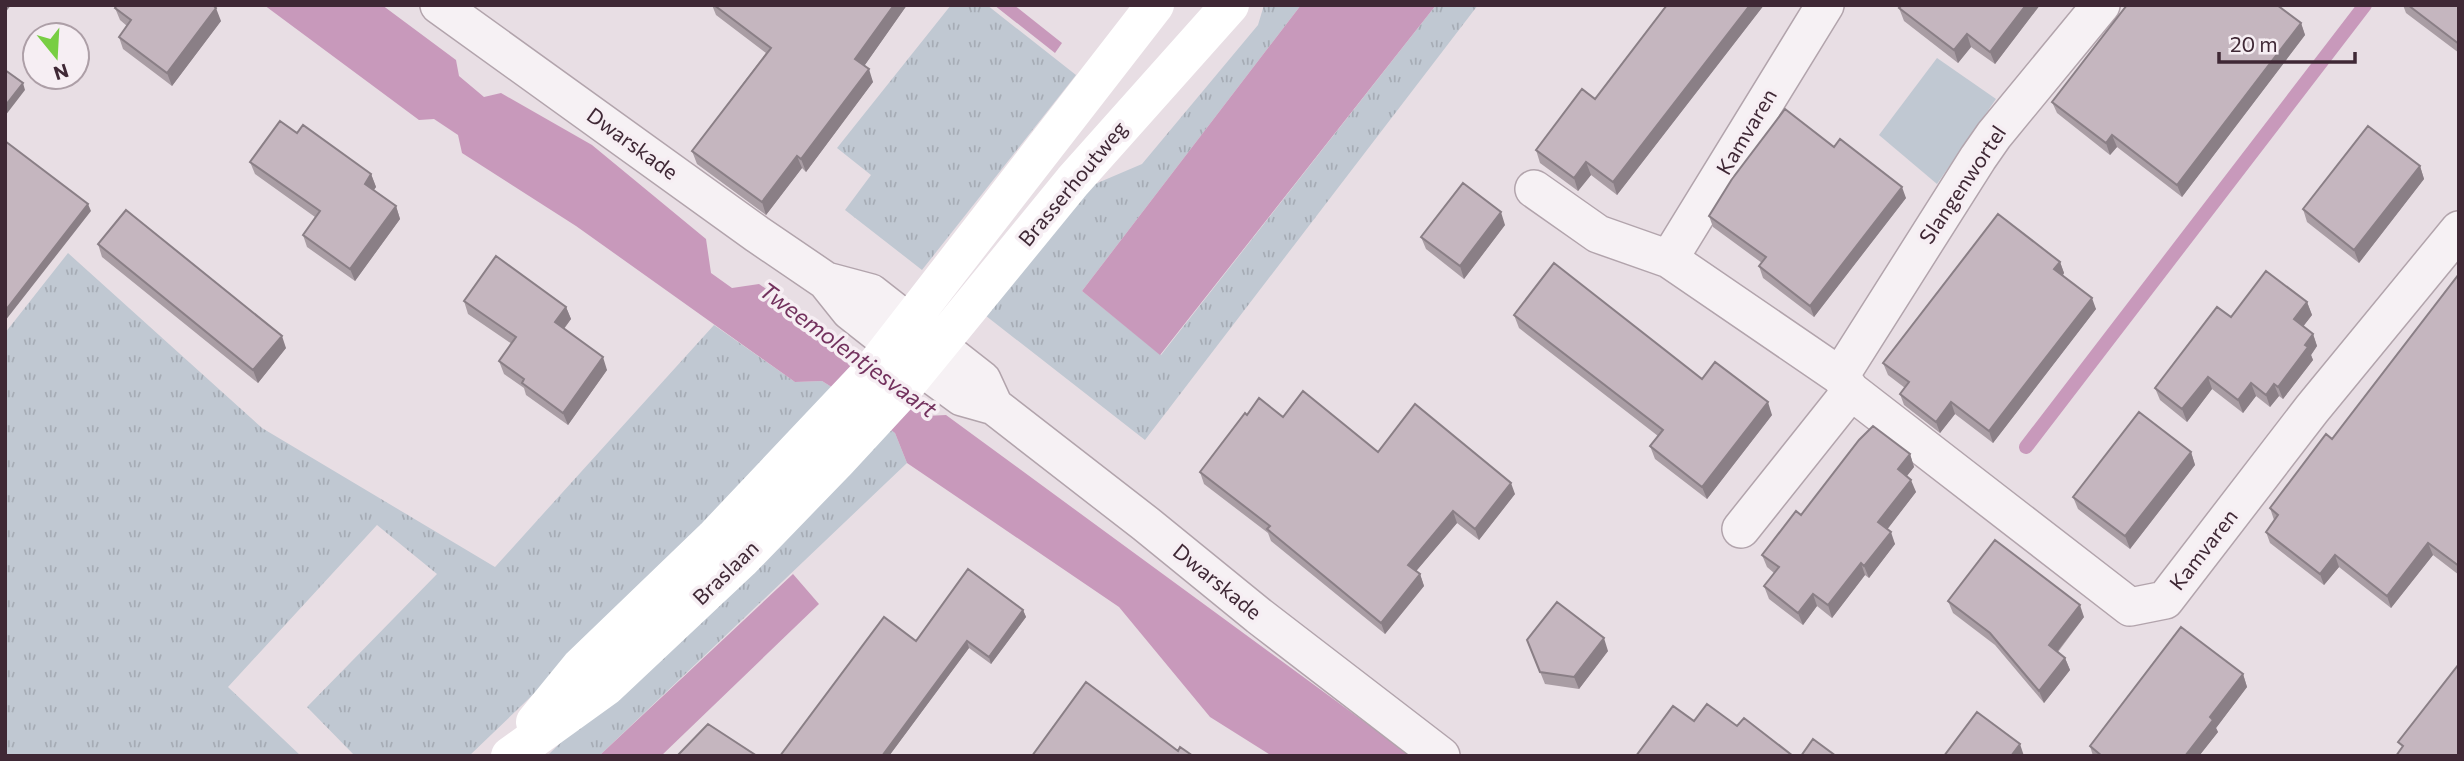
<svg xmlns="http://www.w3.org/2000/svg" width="2464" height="761" viewBox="0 0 2464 761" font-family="Commissioner,sans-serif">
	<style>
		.grass { fill: url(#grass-tufts) }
		.park { fill: #c0c8d2 }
		.water { fill: #c899bb }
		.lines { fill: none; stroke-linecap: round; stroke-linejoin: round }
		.stream { stroke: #c899bb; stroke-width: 14 }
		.minor-casing { stroke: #b2a4ac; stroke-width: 40 }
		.minor { stroke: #f6f1f4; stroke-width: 37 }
		.secondary { stroke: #fff; stroke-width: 38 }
		.wall { fill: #a99da4 }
		.shaded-wall { fill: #8a7f86 }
		.building { fill: #c5b6bf; stroke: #8a7f86; stroke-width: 2 }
		.labels { text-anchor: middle; stroke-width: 7; stroke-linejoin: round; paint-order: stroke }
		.street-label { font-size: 21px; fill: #3f2835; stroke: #f6eef3 }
		.water-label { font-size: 23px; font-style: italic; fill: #73325e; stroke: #f6eef3 }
	</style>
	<defs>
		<pattern id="grass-tufts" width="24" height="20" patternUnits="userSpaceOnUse" patternTransform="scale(1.75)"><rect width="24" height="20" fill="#c0c8d2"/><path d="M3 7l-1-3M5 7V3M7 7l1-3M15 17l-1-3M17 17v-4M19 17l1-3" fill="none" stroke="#a6acb5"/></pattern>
	</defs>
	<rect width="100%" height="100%" fill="#e8dee4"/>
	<path class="grass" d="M951 5H987L1076 75 922 270 845 210 871 175 837 148Z
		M1264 5H1301L1082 291 1161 355 1436 5H1478L1145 440 981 312 1074 193 1142 164 1258 25Z
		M68 253 262 428 495 567 714 325 795 382 822 381 838 391 713 522 469 756H355L307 707 437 574 377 525 228 687 301 756H5V333Z
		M884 425 895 433 907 463 599 756H547Z"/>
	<path class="park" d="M1937 58 1996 99 1937 184 1879 135Z"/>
	<path class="water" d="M264 5H382L456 60 459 76 484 97 501 93 592 145 706 239 711 273 732 288 759 284 840 339 843 357 926 416 946 415 1411 756H1272L1210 717 1119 607 907 463 895 433 838 391 822 381 795 382 576 226 462 153 458 135 434 119 419 120Z
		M994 5H1014L1062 43 1055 53Z
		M1301 5H1436L1160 355 1082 291Z
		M793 574 819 604 661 756H599Z"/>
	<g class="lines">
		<path class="stream" d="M2026 447 2365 5"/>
		<g class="minor-casing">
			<path id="minor" d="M439 5 757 234 826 281 871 293 982 380 994 406
				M1534 189 1598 234 1669 259 1840 376 1851 391 2130 607 2165 600 2312 409 2459 230
				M1669 259 1825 5
				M826 281 850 311 921 367 962 397 994 406 1146 524 1259 616 1441 756
				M1840 376 1978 158 1994 135 2101 5
				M1741 529 1851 391"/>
		</g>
		<use href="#minor" class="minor"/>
		<path class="secondary" d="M535 722 580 667 714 538 869 374 1155 5
			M510 756 607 686 741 560 836 462 898 395 1073 181 1230 5"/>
	</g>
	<path class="wall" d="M712 5H907L864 66 873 82 806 172 802 168 766 215 697 164 692 151 766 53 716 15Z
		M1667 5H1764L1617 195 1591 175 1578 191 1540 163 1536 150 1595 99Z
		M2040 5 1995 64 1971 47 1958 63 1904 21 1899 8Z
		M2403 5H2459V53L2406 13Z
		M115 8 221 21 172 86 123 49 119 37 127 26 120 20Z
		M2301 23 2305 35 2182 197 2117 147 2110 155 2057 113 2052 102Z
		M297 133 371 174 376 187 374 190 396 206 400 219 355 281 307 247 303 235 315 217 255 174 250 162Z
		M1834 147 1906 198 1814 317 1763 278 1759 266 1762 263 1713 227 1709 216Z
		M2420 166 2424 179 2359 263 2307 222 2303 209Z
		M1505 225 1464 279 1426 249 1421 237Z
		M98 244 286 348 258 383 102 257Z
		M2060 262 2064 273 2063 275 2096 309 1993 443 1955 414 1940 433 1904 405 1900 394 1905 388 1888 375 1883 363Z
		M2459 274V575L2433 555 2391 608 2339 567 2324 585 2270 543 2266 532 2274 520 2270 508 2332 439Z
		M464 301 566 307 571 319 564 329 607 370 568 425 526 395 524 388 504 374 499 361 512 344 468 314Z
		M2307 302 2312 315 2303 326 2313 334 2317 346 2311 355 2313 360 2283 399 2279 396 2270 407 2256 396 2243 413 2212 389 2187 422 2160 400 2155 388 2231 317Z
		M1514 315 1702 379 1772 415 1707 499 1655 459 1650 446 1658 436 1519 328Z
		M1247 415 1283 417 1378 452 1515 494 1479 540 1457 523 1416 571 1420 574 1424 586 1385 634 1271 541 1268 533 1204 484 1200 472Z
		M2191 452 2195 465 2130 549 2078 509 2073 497Z
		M1910 454 1914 467 1907 476 1916 492 1887 529 1895 544 1869 578 1865 575 1832 618 1817 606 1803 625 1769 599 1764 586 1774 573 1767 567 1762 555 1801 515Z
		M1948 601 2084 617 2058 652 2065 658 2070 670 2044 703 1995 645 1953 613Z
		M1023 610 1026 617 991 664 969 648 889 756H780L916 641Z
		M1527 640 1608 651 1579 689 1545 684Z
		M2243 674 2247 687 2216 728 2218 732 2199 756H2093L2090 746Z"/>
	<path class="shaded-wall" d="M5 5H11L5 13Z
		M894 5H907L860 72 855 59Z
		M1750 5H1764L1617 195 1613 182Z
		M2026 5H2040L1995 64 1990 52Z
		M216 8 221 21 172 86 167 73Z
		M2301 23 2305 35 2182 197 2177 185Z
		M1967 34 1971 47 1958 63 1954 50Z
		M869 69 873 82 806 172 801 159Z
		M23 83 25 90 5 116V106Z
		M2112 135 2117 147 2110 155 2106 143Z
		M797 156 802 168 766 215 762 202Z
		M1586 162 1591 175 1578 191 1574 178Z
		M2420 166 2424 179 2359 263 2354 250Z
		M371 174 376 187 369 196 365 184Z
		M1902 187 1906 198 1814 317 1810 306Z
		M88 204 91 211 5 321V311Z
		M396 206 400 219 355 281 350 269Z
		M1501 212 1505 225 1464 279 1460 266Z
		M2060 262 2064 273 2059 281 2054 269Z
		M2092 298 2096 309 1993 443 1989 431Z
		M2307 302 2312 315 2299 332 2294 319Z
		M566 307 571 319 559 335 555 322Z
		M2313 334 2317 346 2311 355 2313 360 2283 399 2278 387 2305 345Z
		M282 336 286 348 258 383 253 370Z
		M603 357 607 370 568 425 563 413Z
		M2208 377 2212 389 2187 422 2182 409Z
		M2251 383 2256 396 2243 413 2238 400Z
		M2274 384 2279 396 2270 407 2266 395Z
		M1768 402 1772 415 1707 499 1702 487Z
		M1951 402 1955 414 1940 433 1936 422Z
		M2191 452 2195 465 2130 549 2125 536Z
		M1910 454 1914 467 1902 482 1898 469Z
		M1911 480 1916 492 1883 535 1878 522Z
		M1511 483 1515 494 1479 540 1475 529Z
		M1453 511 1457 523 1412 576 1408 565Z
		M1891 532 1895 544 1869 578 1864 566Z
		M2428 543 2433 555 2391 608 2387 596Z
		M2335 555 2339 567 2324 585 2320 574Z
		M1861 563 1865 575 1832 618 1828 605Z
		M1420 574 1424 586 1385 634 1381 623Z
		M1813 594 1817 606 1803 625 1798 613Z
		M2080 605 2084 617 2053 657 2049 645Z
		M1023 610 1026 617 991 664 989 657Z
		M1604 638 1608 651 1579 689 1574 677Z
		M967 641 969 648 889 756H882Z
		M2065 658 2070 670 2044 703 2039 691Z
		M2243 674 2247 687 2216 728 2218 732 2199 756H2185L2210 717Z
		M2020 744 2024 756H2011Z"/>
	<path class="building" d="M117 5H213L216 8 167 73 119 37 131 20 115 8Z
		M714 5H894L855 59 869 69 801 159 797 156 762 202 692 151 771 48Z
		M1667 5H1750L1613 182 1586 162 1574 178 1536 150 1582 89 1595 99Z
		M1902 5H2026L1990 52 1967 34 1954 50 1899 8Z
		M2127 5H2277L2301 23 2177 185 2112 135 2106 143 2052 102Z
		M2408 5H2459V44Z
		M5 70 23 83 5 106Z
		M1785 109 1834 147 1840 139 1902 187 1810 306 1759 266 1766 257 1709 216 1732 179Z
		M280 121 297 133 303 125 371 174 365 184 396 206 350 269 303 235 320 211 250 162Z
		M2368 126 2420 166 2354 250 2303 209Z
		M5 141 88 204 5 311Z
		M1463 183 1501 212 1460 266 1421 237Z
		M126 210 282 336 253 370 98 244Z
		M1998 214 2060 262 2054 269 2092 298 1989 431 1951 402 1936 422 1900 394 1909 382 1883 363Z
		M496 256 566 307 555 322 603 357 563 413 522 383 524 379 499 361 516 337 464 301Z
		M1554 263 1702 379 1715 362 1768 402 1702 487 1650 446 1663 430 1514 315Z
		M2266 271 2307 302 2294 319 2313 334 2305 345 2308 347 2278 387 2274 384 2266 395 2251 383 2238 400 2208 377 2182 409 2155 388 2217 307 2231 317Z
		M2459 274V566L2428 543 2387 596 2335 555 2320 574 2266 532 2278 515 2270 508 2326 434 2332 439Z
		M1303 391 1378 452 1415 404 1511 483 1475 529 1453 511 1408 565 1420 574 1381 623 1267 529 1270 526 1200 472 1245 413 1247 415 1259 398 1283 417Z
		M2139 412 2191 452 2125 536 2073 497Z
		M1873 426 1910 454 1898 469 1911 480 1878 522 1891 532 1864 566 1861 563 1828 605 1813 594 1798 613 1764 586 1779 567 1762 555 1796 511 1801 515 1859 440Z
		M1995 540 2080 605 2049 645 2065 658 2039 691 1990 633 1948 601Z
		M968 569 1023 610 989 657 967 641 882 756H780L884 617 916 641Z
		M1557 602 1604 638 1574 677 1540 672 1527 640Z
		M2181 627 2243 674 2210 717 2213 720 2185 756H2102L2090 746Z
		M2459 664V756H2396L2403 746 2398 742Z
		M1086 682 1178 751 1180 747 1193 756H1032Z
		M1707 704 1737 726 1744 718 1793 756H1636L1673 706 1694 721Z
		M1977 712 2020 744 2011 756H1944Z
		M708 724 757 756H677Z
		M1813 739 1836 756H1801Z"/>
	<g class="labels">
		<g class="street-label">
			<text transform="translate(1747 132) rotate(-59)" y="7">Kamvaren</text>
			<text transform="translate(632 144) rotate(36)" y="7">Dwarskade</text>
			<text transform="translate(1073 184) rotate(-50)" y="7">Brasserhoutweg</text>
			<text transform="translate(1963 185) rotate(-56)" y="7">Slangenwortel</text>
			<text transform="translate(2204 550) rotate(-52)" y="7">Kamvaren</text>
			<text transform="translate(726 573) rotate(-44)" y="7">Braslaan</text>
			<text transform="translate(1217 582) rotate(39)" y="7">Dwarskade</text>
		</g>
		<g class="water-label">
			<text transform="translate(848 350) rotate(36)" y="8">Tweemolentjesvaart</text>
		</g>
	</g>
	<rect width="2464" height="761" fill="none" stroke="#3f2835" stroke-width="14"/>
	<g transform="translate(56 56) rotate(162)"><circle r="33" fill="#f6eef3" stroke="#ad9fa7" stroke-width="2"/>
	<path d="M0-5L12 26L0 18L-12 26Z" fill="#78ce43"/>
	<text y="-10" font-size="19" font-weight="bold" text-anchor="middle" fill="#3f2835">N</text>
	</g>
	<path d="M2219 52v10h136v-10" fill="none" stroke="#3f2835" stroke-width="3.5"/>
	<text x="2230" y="52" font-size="21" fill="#3f2835" stroke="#f6eef3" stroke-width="5" paint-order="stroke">20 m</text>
</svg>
